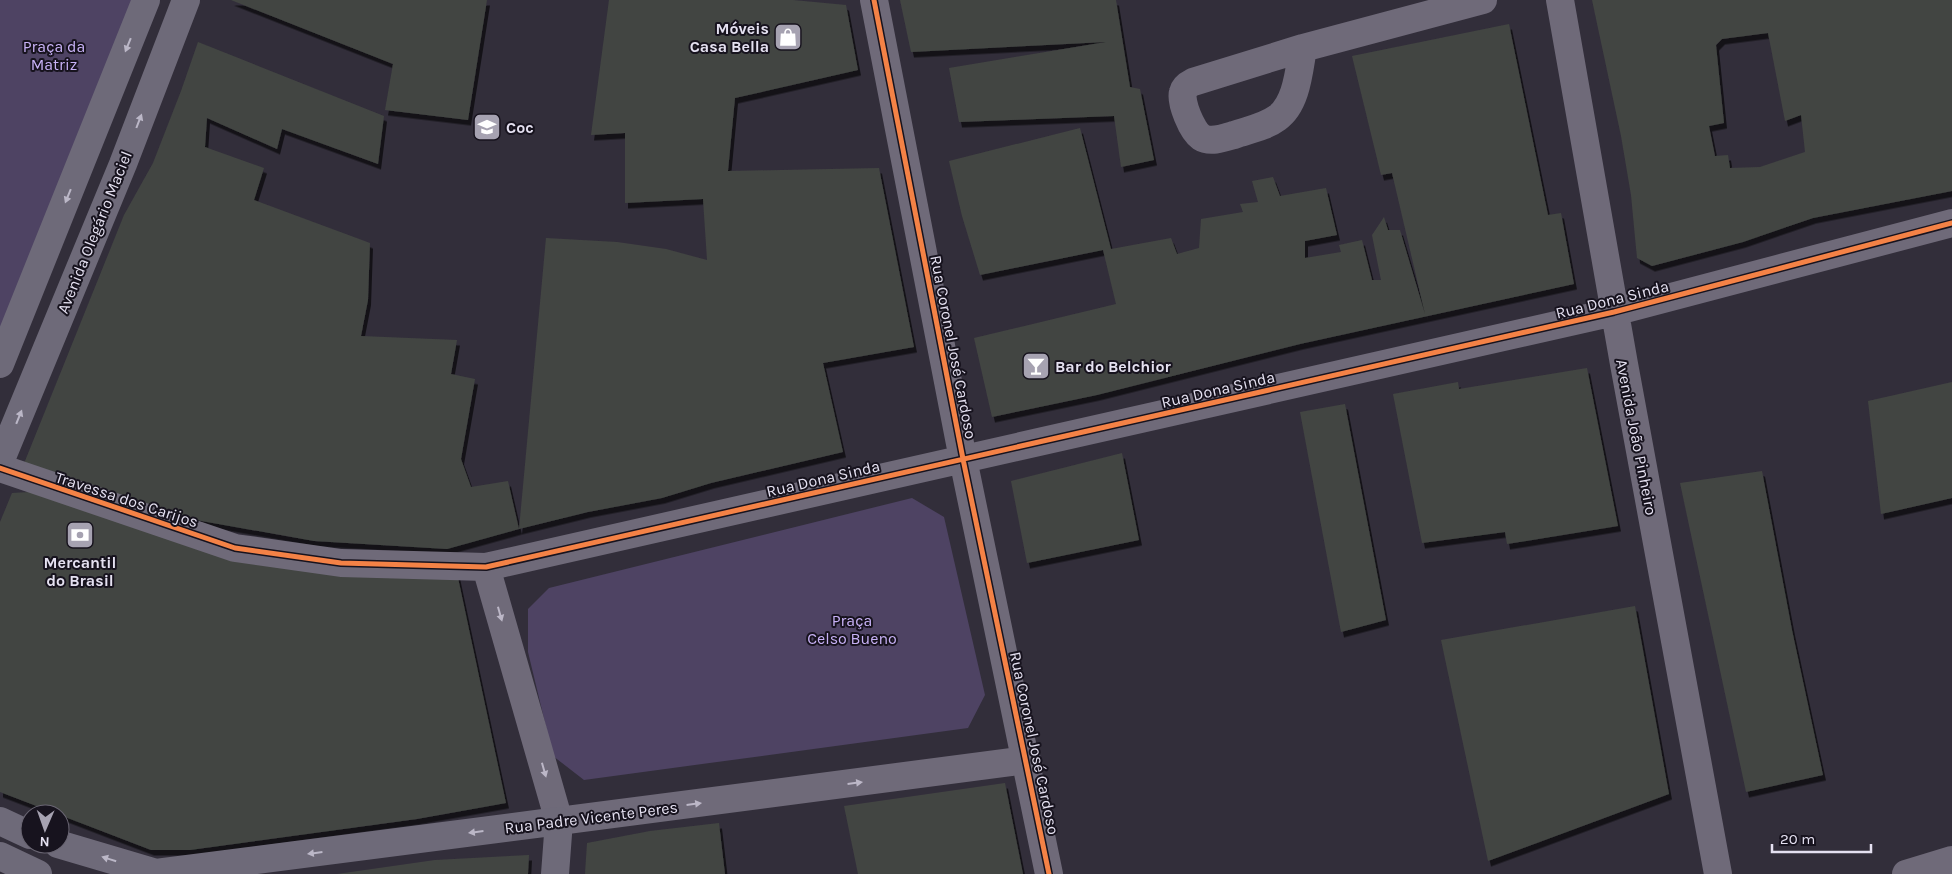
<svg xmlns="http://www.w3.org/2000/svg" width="1952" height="874" viewBox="0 0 1952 874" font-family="Karla,sans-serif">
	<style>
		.green { fill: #4e4363 }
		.building { fill: #424542; fill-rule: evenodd; filter: url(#shadow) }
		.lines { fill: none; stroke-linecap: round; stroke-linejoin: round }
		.minor { stroke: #6f6a79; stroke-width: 28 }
		.major { stroke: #6e6a79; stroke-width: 28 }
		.cycleway-casing { stroke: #17131e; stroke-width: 8 }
		.cycleway { stroke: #f48246; stroke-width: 5 }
		.oneway { fill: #bbb7c7 }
		.oneway2 { fill: #bcb7c7 }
		.labels { text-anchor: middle; stroke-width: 4; stroke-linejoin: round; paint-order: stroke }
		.poi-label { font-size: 16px; font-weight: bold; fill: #e5e1f1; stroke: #17131e; text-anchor: start }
		.park-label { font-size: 16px; fill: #c8b2f6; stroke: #17131e }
		.street-label { font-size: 16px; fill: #e5e1f1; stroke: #17131e }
	</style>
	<defs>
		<filter id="shadow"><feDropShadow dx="3" dy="5.5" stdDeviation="0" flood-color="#0009"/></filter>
	</defs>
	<rect width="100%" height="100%" fill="#322e3a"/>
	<path class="green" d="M0 0H134L0 335Z
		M912 498 944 517 985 695 968 728 584 780 553 756 528 652V609L549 588Z"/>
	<path class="building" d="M231 0H487L468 120 385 110 393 64Z
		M609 0H793L846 5 858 70 735 98 728 171 879 168 914 347 823 363 843 452 711 483 662 498 588 512 519 529 447 549 314 541 157 513 23 466 124 215 153 163 181 91 198 42 384 116 378 164 282 129 277 149 207 118 205 147 264 168 254 200 370 243 368 300 361 336 457 340 451 374 475 379 461 459 471 487 508 481 519 529 546 238 617 242 666 249 707 260 703 199 625 203V133L591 135Z
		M900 0H1116L1130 87 1140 89 1154 160 1121 167 1114 116 959 122 949 68 1106 42 911 52Z
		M1592 0H1952V191L1813 218 1743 242 1652 266 1637 258 1631 195 1621 136ZM1768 33 1785 121 1801 115 1805 152 1760 167 1730 168 1728 155 1715 156 1709 126 1724 123 1716 45 1722 39Z
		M1509 24 1548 215 1561 213 1574 284 1300 344 1097 395 992 417 974 338 1116 304 1103 250 980 275 962 216 949 161 1080 128 1111 249 1171 238 1177 254 1199 248 1201 219 1243 212 1240 204 1258 202 1252 181 1273 177 1280 196 1326 188 1337 235 1305 241V258L1341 252 1339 245 1362 240 1372 280H1381L1372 235 1384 217 1388 230H1400L1425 314 1392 173 1381 175 1352 56Z
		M1587 368 1618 526 1507 544 1505 532 1422 543 1393 394 1458 382 1459 389Z
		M1952 382V498L1881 514 1868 401Z
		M1345 404 1386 620 1341 632 1300 412Z
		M1122 453 1139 540 1027 563 1011 481Z
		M1762 471 1792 630 1823 775 1746 792 1680 483Z
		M30 492 205 551 457 573 506 803 417 819 190 850H151L0 792V522L12 493Z
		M1635 606 1669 794 1488 861 1441 640Z
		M1005 783 1023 874H858L844 806Z
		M719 823 725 874H585L587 843 650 831Z
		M529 855 528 874H337L435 860Z"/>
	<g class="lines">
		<path class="minor" d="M874 0 963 459 1049 874
			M1560 0 1624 364 1718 874
			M1303 48C1299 70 1297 104 1277 118 1265 127 1248 130 1234 135 1224 138 1210 143 1201 137 1192 131 1180 102 1183 92 1184 87 1189 84 1193 82L1303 48 1483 0
			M0 468 235 548 341 563 486 567 1614 312 1952 223
			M486 567 559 821 1027 760
			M1906 874 1952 860"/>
		<path class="major" d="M0 364 146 0
			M0 462 123 164 186 0
			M0 821 30 835
			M58 844 156 873 559 821 555 874
			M0 856 38 874"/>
		<g class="cycleway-casing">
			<path id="cycleway" d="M874 0 963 459 1049 874
				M0 468 235 548 341 563 486 567 1614 312 1952 223"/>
		</g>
		<use href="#cycleway" class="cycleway"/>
	</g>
	<defs><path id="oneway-solid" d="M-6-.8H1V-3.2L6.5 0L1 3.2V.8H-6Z" transform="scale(1.25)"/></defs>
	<g class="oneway">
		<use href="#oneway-solid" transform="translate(128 45) rotate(112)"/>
		<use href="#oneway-solid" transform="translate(139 121) rotate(-69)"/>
		<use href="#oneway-solid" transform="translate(68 196) rotate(112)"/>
		<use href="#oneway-solid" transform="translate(19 417) rotate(-68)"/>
		<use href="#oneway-solid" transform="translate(476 832) rotate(173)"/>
		<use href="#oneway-solid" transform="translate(315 853) rotate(173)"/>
		<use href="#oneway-solid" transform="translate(109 859) rotate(-163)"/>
	</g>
	<g class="oneway2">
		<use href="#oneway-solid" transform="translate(500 614) rotate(74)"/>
		<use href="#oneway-solid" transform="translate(544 770) rotate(74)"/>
		<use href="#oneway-solid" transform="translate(855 783) rotate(-7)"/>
		<use href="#oneway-solid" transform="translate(694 804) rotate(-7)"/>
	</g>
	<defs>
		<g id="shop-square" transform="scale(1.4375)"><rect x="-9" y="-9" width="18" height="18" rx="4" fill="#a6a2b1" stroke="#17131e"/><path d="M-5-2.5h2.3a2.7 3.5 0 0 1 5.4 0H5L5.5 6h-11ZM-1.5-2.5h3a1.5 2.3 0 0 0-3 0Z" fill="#fff"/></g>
		<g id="school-square" transform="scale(1.4375)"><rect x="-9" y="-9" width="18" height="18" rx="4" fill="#a6a2b1" stroke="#17131e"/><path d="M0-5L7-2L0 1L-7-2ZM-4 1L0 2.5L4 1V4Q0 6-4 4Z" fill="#fff"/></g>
		<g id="bar-square" transform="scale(1.4375)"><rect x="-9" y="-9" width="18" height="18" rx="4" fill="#a6a2b1" stroke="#17131e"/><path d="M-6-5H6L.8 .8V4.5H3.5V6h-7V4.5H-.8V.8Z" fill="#fff"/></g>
		<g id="bank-square" transform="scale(1.4375)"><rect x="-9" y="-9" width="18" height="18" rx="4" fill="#a6a2b1" stroke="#17131e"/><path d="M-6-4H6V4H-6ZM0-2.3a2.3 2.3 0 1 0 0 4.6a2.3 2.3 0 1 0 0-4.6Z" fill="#fff"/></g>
	</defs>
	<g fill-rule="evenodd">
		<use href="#shop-square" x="788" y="37"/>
		<use href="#school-square" x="487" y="127"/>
		<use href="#bar-square" x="1036" y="366"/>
		<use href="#bank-square" x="80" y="535"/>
	</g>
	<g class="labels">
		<g class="poi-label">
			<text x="769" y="34" text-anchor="end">Móveis<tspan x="769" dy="18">Casa Bella</tspan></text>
			<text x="506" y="133">Coc</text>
			<text x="1055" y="372">Bar do Belchior</text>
			<text x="80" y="568" text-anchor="middle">Mercantil<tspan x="80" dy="18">do Brasil</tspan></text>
		</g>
		<g class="park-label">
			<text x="54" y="52">Praça da<tspan x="54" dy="18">Matriz</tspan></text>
			<text x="852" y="626">Praça<tspan x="852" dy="18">Celso Bueno</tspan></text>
		</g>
		<g class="street-label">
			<text transform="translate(94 232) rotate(-68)" y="6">Avenida Olegário Maciel</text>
			<text transform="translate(1612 299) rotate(-14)" y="6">Rua Dona Sinda</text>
			<text transform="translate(954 347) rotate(79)" y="6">Rua Coronel José Cardoso</text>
			<text transform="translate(1218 389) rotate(-13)" y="6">Rua Dona Sinda</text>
			<text transform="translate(1637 437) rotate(79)" y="6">Avenida João Pinheiro</text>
			<text transform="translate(823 478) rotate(-13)" y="6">Rua Dona Sinda</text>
			<text transform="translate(127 499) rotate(18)" y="6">Travessa dos Carijos</text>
			<text transform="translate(1035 743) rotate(78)" y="6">Rua Coronel José Cardoso</text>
			<text transform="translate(591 817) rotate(-7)" y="6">Rua Padre Vicente Peres</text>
		</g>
	</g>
	<g transform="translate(45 829) rotate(182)"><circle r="24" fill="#17131e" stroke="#696572"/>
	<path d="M0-4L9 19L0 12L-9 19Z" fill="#a6a2b1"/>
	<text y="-8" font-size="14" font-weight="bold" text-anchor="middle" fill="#e5e1f1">N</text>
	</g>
	<path d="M1772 844v8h99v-8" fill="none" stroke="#e5e1f1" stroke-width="2.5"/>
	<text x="1780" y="844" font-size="15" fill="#e5e1f1" stroke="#17131e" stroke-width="4" paint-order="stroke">20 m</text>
</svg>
